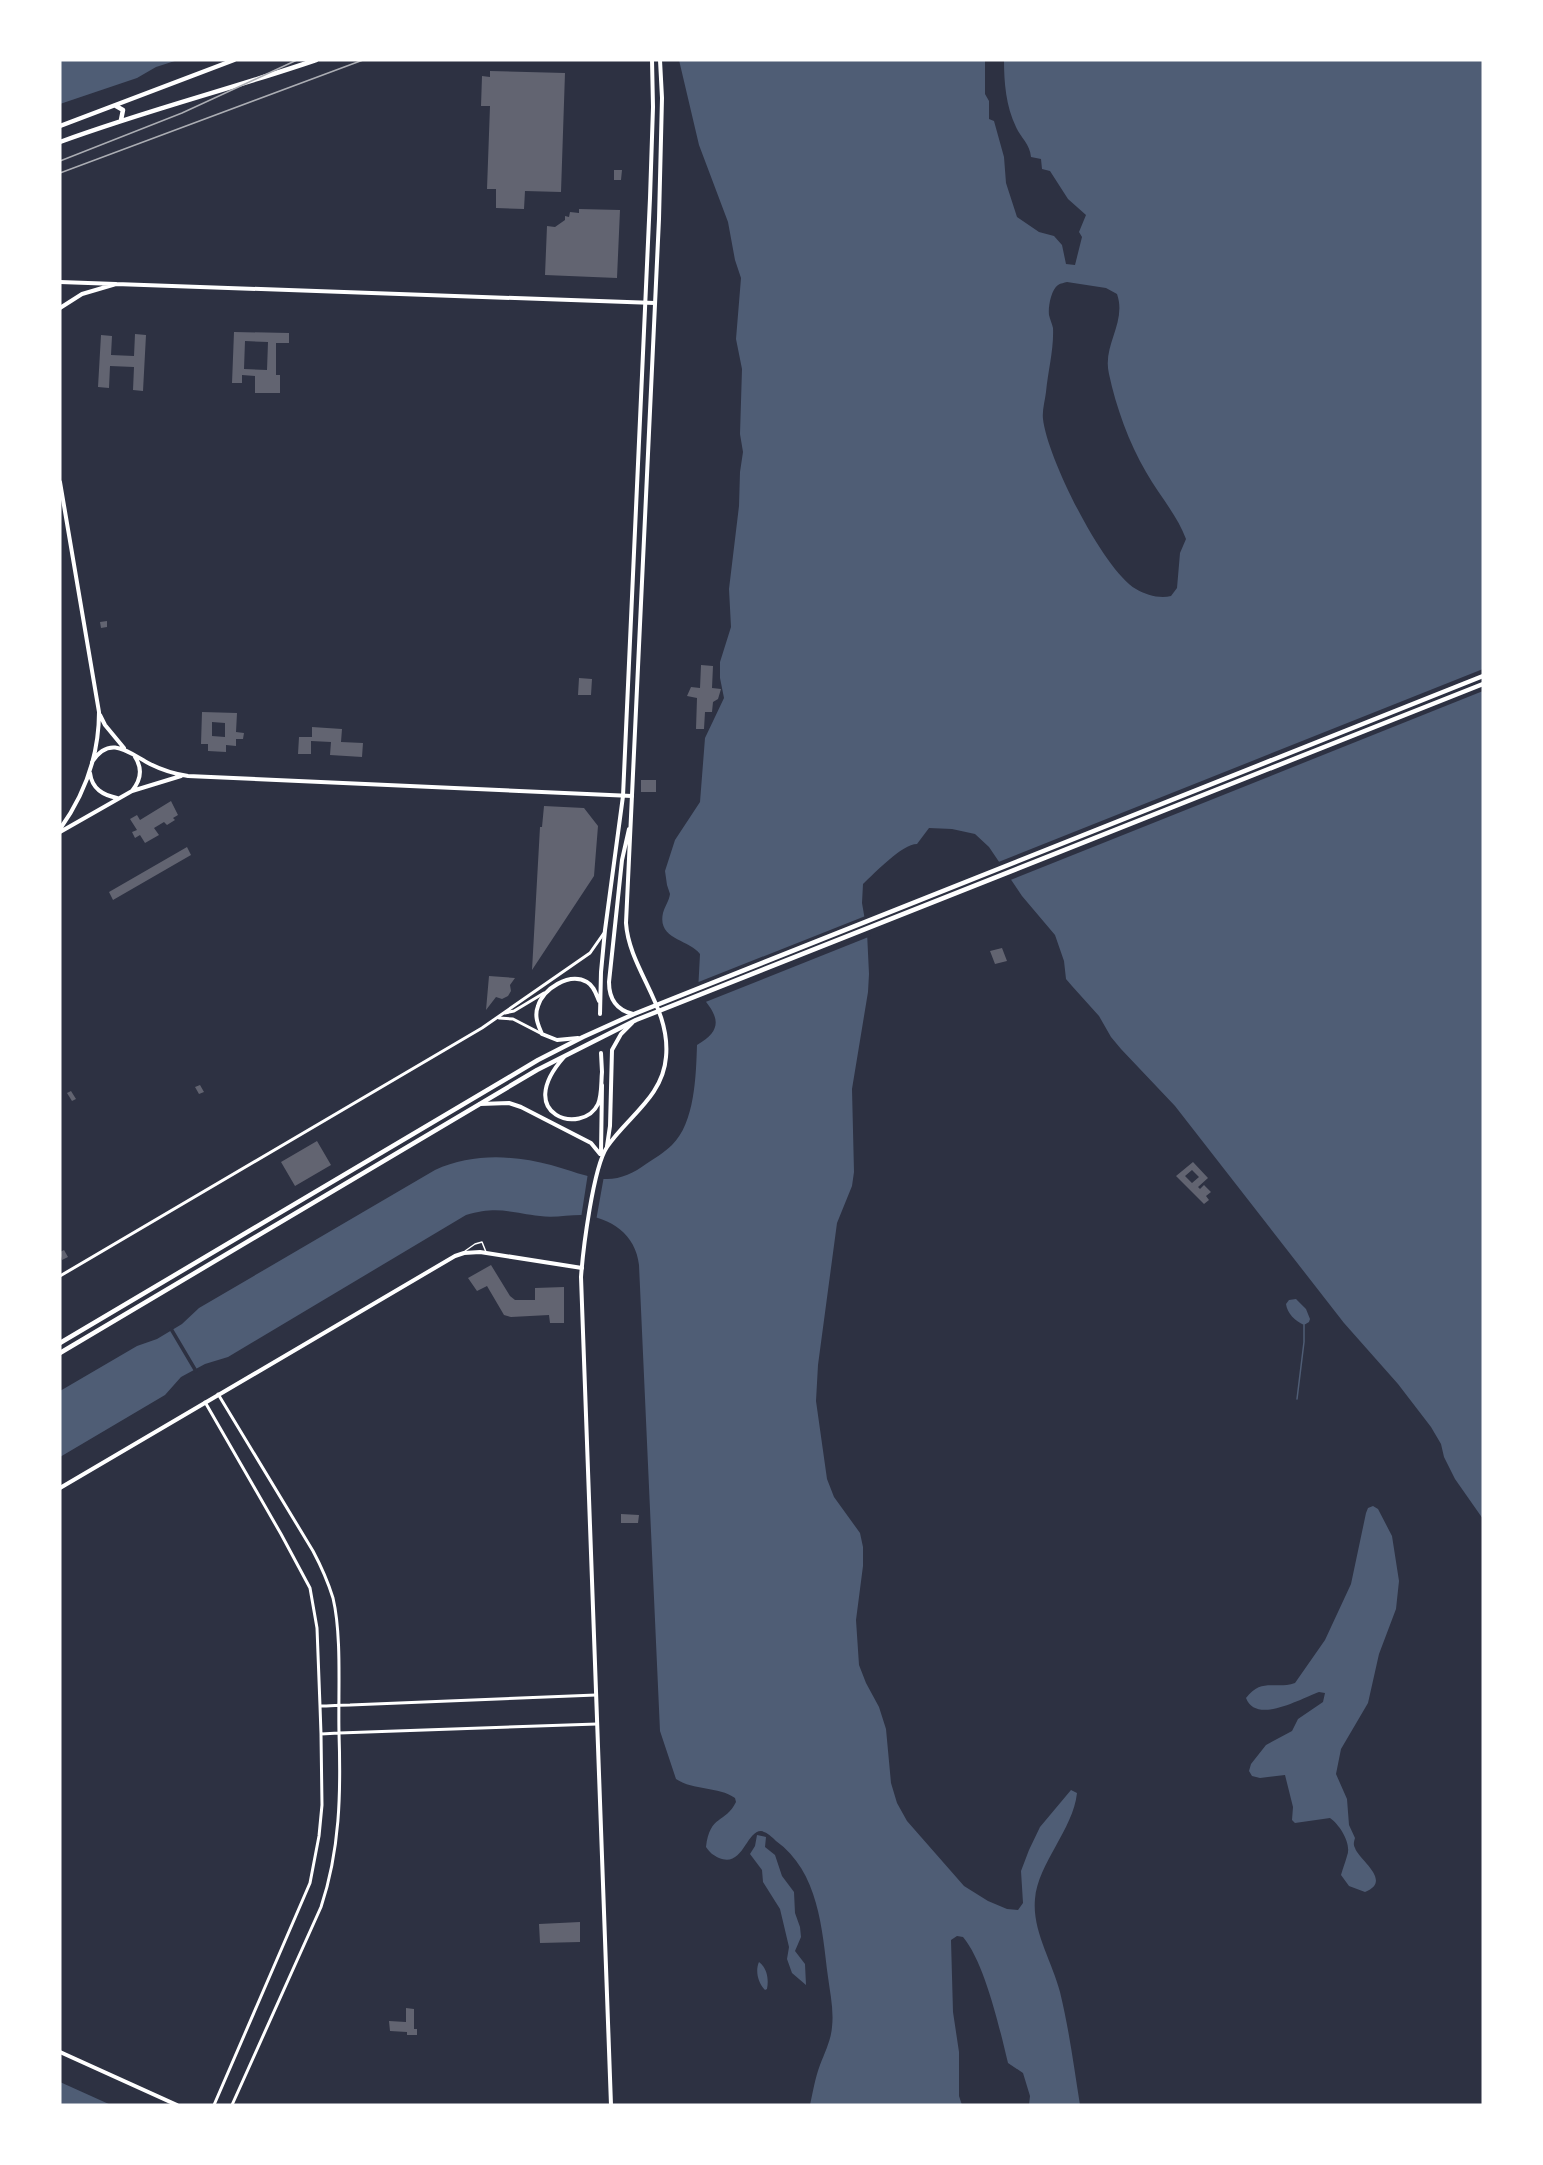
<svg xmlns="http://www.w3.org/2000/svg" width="1543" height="2165" viewBox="0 0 1543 2165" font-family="Commissioner,sans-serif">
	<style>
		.water { fill: #4f5d75; fill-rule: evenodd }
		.pier { fill: #2d3142 }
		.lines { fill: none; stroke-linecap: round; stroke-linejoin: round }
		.stream { stroke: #4f5d75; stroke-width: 1.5 }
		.building { fill: #626471; fill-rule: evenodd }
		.service { stroke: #fff; stroke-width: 1.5 }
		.minor { stroke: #fff; stroke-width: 3 }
		.tertiary { stroke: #fff; stroke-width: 4 }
		.secondary { stroke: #fff; stroke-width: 4 }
		.primary { stroke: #fff; stroke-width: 4.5 }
		.trunk { stroke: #fff; stroke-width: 4.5 }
		.rail { stroke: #abadb3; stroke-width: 1.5 }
	</style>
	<rect width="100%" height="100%" fill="#2d3142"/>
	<path class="water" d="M60 60H178L156 67 137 78 60 104Z
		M679 60H985V94L989 101V119L994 121 1004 157 1006 183 1017 217 1039 232 1054 236 1062 245 1066 264 1075 265 1082 237 1079 232 1086 215 1068 199 1050 171 1042 169 1041 159 1031 157C1030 144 1021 138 1016 127 1006 106 1004 83 1004 60H1483V1519L1455 1479 1444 1457 1441 1444 1431 1427 1398 1384 1344 1323 1175 1106 1121 1049 1111 1037 1099 1016 1072 986 1066 979 1064 961 1055 935 1022 896 989 847 975 834 952 829 929 828 917 844C902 844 875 873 863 884L862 903 867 932 869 974 868 992 852 1089 854 1172 852 1186 837 1223 818 1365 816 1401 827 1479 834 1497 860 1533 863 1547V1566L856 1620 859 1665 866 1683 879 1707 886 1729 891 1783 897 1803 907 1821 964 1886 988 1901 1007 1909 1018 1910 1023 1903 1021 1871 1029 1850 1040 1827 1071 1790 1077 1793C1073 1830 1038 1863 1035 1899 1032 1931 1052 1961 1060 1992 1069 2029 1074 2067 1080 2105H1029L1030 2096 1023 2073 1008 2063C1000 2030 985 1963 963 1937L957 1936 951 1940 953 2012 959 2052V2096L962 2105H810C813 2092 815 2078 820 2065 825 2052 831 2040 832 2027 834 2010 830 1993 828 1977 822 1929 819 1872 776 1841 772 1837 767 1832 761 1831 746 1831 743 1868 719 1858 713 1855 710 1853 706 1847 710 1814 725 1824 736 1802L735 1798C718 1786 694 1791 676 1779L660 1731 639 1265C636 1235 611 1217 581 1215 568 1215 553 1218 540 1216 509 1212 497 1206 466 1215L228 1357 205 1364 181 1377 165 1395 60 1457V1391L137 1346 157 1339 182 1324 199 1308 435 1170C472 1153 513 1155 551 1165 569 1170 586 1177 604 1179 619 1180 634 1173 646 1164 655 1158 665 1152 672 1145 695 1123 696 1075 697 1045 727 1028 716 1013 698 992L700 954C689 939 657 940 663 913 665 906 669 901 670 894L667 885 665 871 675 840 700 802 705 738 724 698 720 678V662L731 627 729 589 739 506 740 472 743 452 740 434 742 369 736 339 741 278 735 260 728 222 699 145ZM1067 282 1106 288 1117 294C1127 323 1102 345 1109 374 1116 407 1129 443 1146 472 1159 495 1177 515 1186 539L1180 553 1177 588 1171 596C1160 599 1146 595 1136 589 1103 570 1047 457 1043 419 1042 410 1045 401 1046 392 1048 371 1054 349 1053 328 1052 324 1050 319 1049 315 1048 307 1051 290 1058 285 1061 283 1064 283 1067 282Z
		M1296 1299 1306 1309 1310 1319 1309 1322 1304 1325C1295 1321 1287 1313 1286 1304L1289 1300Z
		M1373 1506 1378 1509 1392 1536 1399 1581 1396 1609 1379 1654 1368 1703 1341 1749 1336 1774 1347 1799 1349 1825 1355 1838C1354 1842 1353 1844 1355 1848 1359 1860 1393 1881 1365 1892L1349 1886 1341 1875C1343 1868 1345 1863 1347 1856 1352 1844 1340 1825 1330 1818L1295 1823 1292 1820 1293 1807 1285 1775 1260 1778 1252 1776 1249 1771 1251 1764 1266 1745 1292 1731 1298 1719 1323 1702 1325 1693 1319 1692C1302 1698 1256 1725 1246 1698 1262 1677 1275 1690 1295 1683L1325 1640 1351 1584 1366 1513 1368 1508Z
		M757 1835 766 1837 765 1847 775 1855 782 1876 794 1892 795 1913 800 1927 801 1937 795 1951 805 1964 806 1985 792 1973 787 1959 789 1947 780 1909 763 1882 762 1870 750 1854 755 1846Z
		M759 1962C767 1968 769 1979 767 1989L765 1990C758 1983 755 1971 759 1962Z
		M60 2082 111 2105H60Z"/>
	<path class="pier" d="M1483 669V691L1008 881 996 863Z
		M868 915 871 936 703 1003 696 993V983Z
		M588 1173 604 1176 596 1221 581 1218Z
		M172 1327 198 1371 195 1373 169 1329Z"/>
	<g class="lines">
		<path class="stream" d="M1297 1399 1304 1342V1325"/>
	</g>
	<path class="building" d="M490 71 565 73 561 192 525 191 524 209 496 208V189H487L490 106H481L482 76 490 77Z
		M614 170H622L621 180H614Z
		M579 209 620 210 617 278 545 275 547 226 555 227 565 220V216L569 217 570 212 579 213Z
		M234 332 289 333V343H276V375H280V393H255V376L242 375V383H232ZM245 341 268 342 267 370 244 369Z
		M135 334 146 335 143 391 133 390 134 367 110 366 109 388 98 387 101 335 112 336 111 355 134 356Z
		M107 621V627L101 628 100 622Z
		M701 665 713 666 712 688 721 689 718 699 713 702 712 712H705L704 729H696L697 698 687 696 691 687 700 688Z
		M579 678 592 679 591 695H578Z
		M202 712 237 713 236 732 244 733 243 739H236V746L226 745V752L208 751V744H201ZM212 722 225 723V737L212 736Z
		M312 727 342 729 341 742 363 743 362 757 330 755 331 742 311 741V754H298L299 737H312Z
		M641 780H656V792H641Z
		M171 801 178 815 173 818 175 820 167 825 164 822 154 828 159 835 145 843 140 835 135 838 132 832 137 830 130 819 137 815 140 820Z
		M544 806 584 808 598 826 594 876 532 970 540 827H542Z
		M187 847 191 855 113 900 109 892Z
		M1002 948 1007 961 995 964 990 951Z
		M489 976 515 978 510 985 511 991 508 996 502 999 496 997 486 1010Z
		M200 1085 204 1092 199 1094 195 1087Z
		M71 1091 76 1099 72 1101 67 1093Z
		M317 1141 331 1165 295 1186 281 1162Z
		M1193 1162 1208 1178 1198 1187 1200 1189 1204 1185 1211 1192 1206 1196 1209 1200 1204 1204 1176 1176ZM1192 1170 1199 1177 1192 1183 1185 1176Z
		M64 1250 68 1257 62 1260 60 1252Z
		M491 1265 510 1296 515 1300H535V1288L564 1287V1323H550L549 1315 511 1317 504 1315 487 1286 477 1291 468 1278Z
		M621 1514 639 1515 638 1523H621Z
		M580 1922V1942L540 1943 539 1924Z
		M406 2008 414 2009V2029H417V2035H407V2032L390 2031 389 2021 406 2022Z"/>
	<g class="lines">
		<path class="service" d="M465 1251 475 1244 482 1242 486 1252"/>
		<path class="minor" d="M505 1013 514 1011 544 993
			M499 1018 513 1019 542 1034
			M60 1276 482 1028 590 953 604 933
			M218 1394 313 1551C321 1566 328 1582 333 1598 342 1636 338 1693 339 1733L321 1734 320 1706C330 1706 340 1705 350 1705L596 1695
			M205 1402 281 1534 310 1588 317 1628 320 1706
			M214 2105 310 1883 319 1836 322 1805 321 1734
			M232 2105 321 1907C340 1850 341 1793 339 1733L597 1724"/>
		<path class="tertiary" d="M60 282 655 303
			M60 308 82 294 116 284
			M60 482 99 712C99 755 85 794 60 829
			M100 715 105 725 124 748
			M92 762C110 734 129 753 150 764 162 770 175 774 188 776L632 796
			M90 773C92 789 103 795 117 798
			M132 791C141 780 143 769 135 757
			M60 832 132 791 181 776
			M60 1488 455 1256 464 1253 480 1252 582 1268
			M60 2052 177 2105"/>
		<path class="secondary" d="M629 829 622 860 609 982C609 999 616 1010 633 1014
			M600 1014 601 972 605 930 623 796 650 198 653 107 652 60
			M578 1038 557 1040 542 1034C538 1025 534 1016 538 1006 543 989 569 972 587 982 594 986 596 994 599 1001
			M601 1053 602 1072
			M564 1057C512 1116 583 1136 598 1104 602 1095 601 1082 602 1072
			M480 1104 509 1103 521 1107 591 1143 600 1154
			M607 1146 610 1126 612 1050 621 1034 632 1023
			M601 1153 602 1085
			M611 2105 581 1277C583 1250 593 1168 607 1147 627 1117 663 1097 666 1057 671 1007 629 969 626 923L659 219 662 98 660 60"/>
		<path class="primary" d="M116 106 123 110 121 120
			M60 126 234 60
			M60 142C144 111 231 89 316 60"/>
		<path class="trunk" d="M60 1343 538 1060 583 1037 634 1014 1483 676
			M60 1353 537 1070 636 1020 1483 684"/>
		<path class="rail" d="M60 161 182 113 297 60
			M60 173 363 60"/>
	</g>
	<rect width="1543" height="2165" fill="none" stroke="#ffffff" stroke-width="123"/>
</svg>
